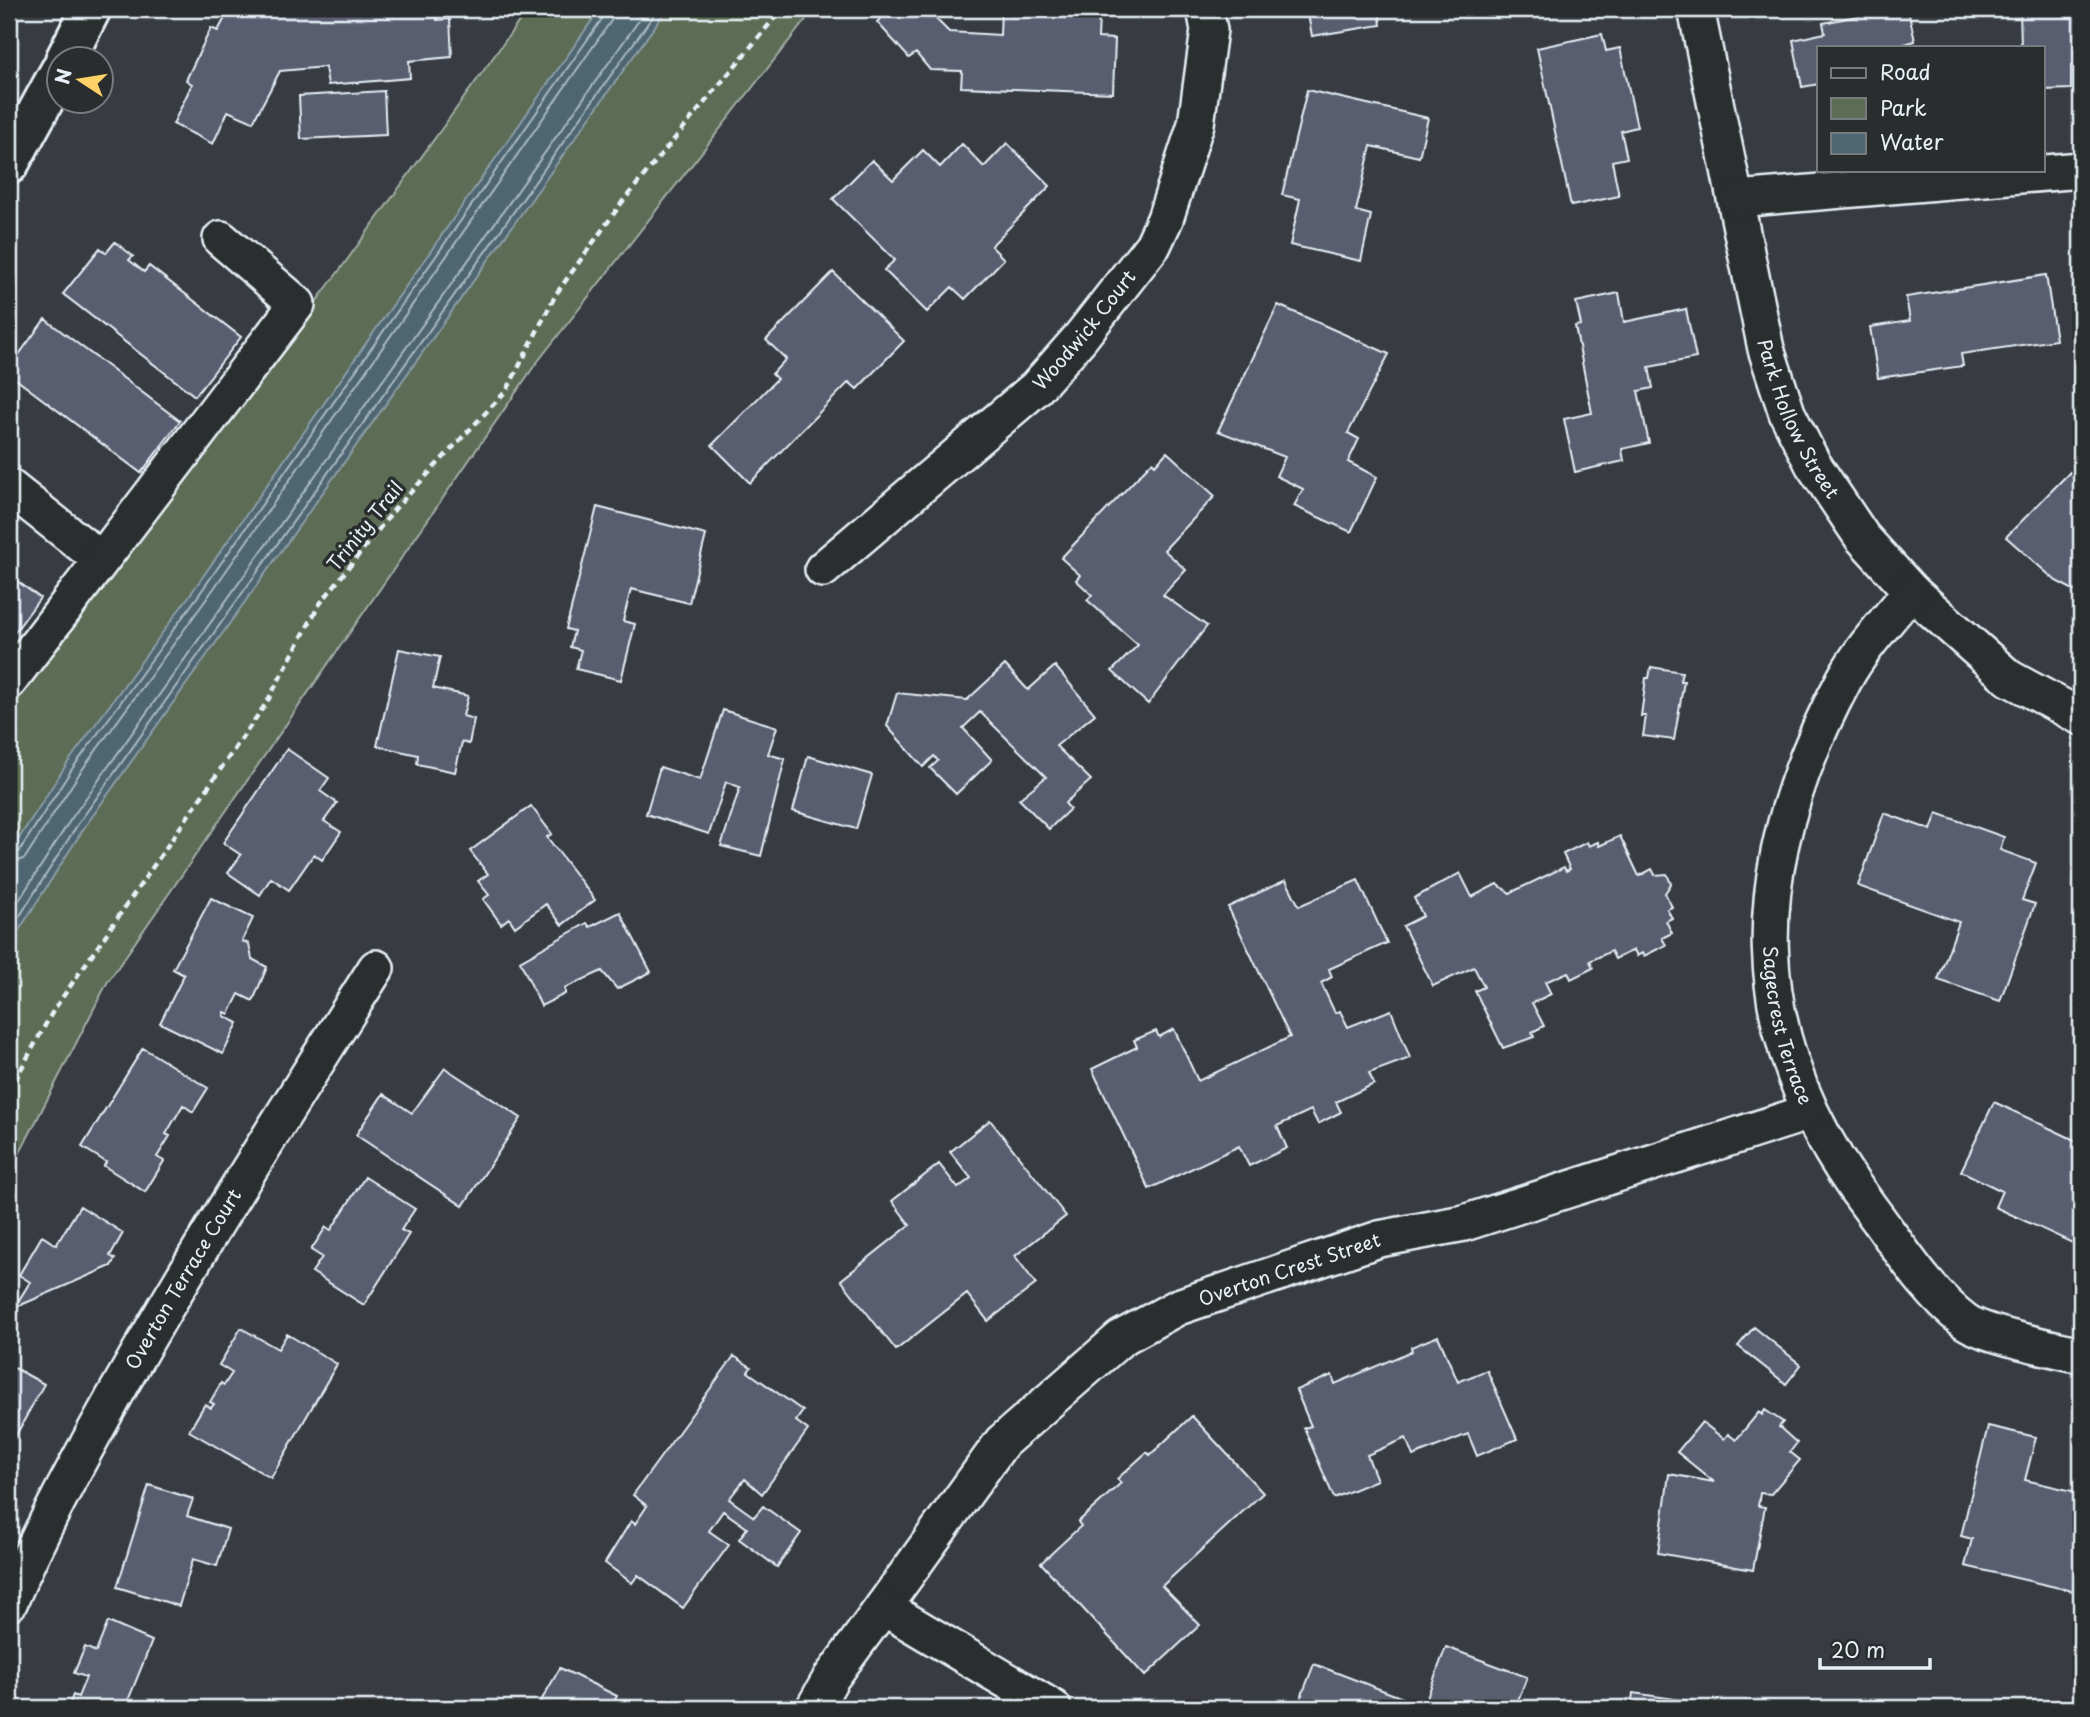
<svg xmlns="http://www.w3.org/2000/svg" width="2090" height="1717" viewBox="0 0 2090 1717" font-family="'Playpen Sans',sans-serif">
	<style>
		.green { fill: #5d6c55; stroke: #a2aea6; stroke-width: 2 }
		.water { fill: #4e6672; stroke: #8c9ea8; stroke-width: 2 }
		.lines { fill: none; stroke-linecap: round; stroke-linejoin: round }
		.shore { stroke: #aab9c2; stroke-width: 2 }
		.building { fill: #585d6f; stroke: #e8f1f8; stroke-width: 2 }
		.minor-casing { stroke: #e8f1f8; stroke-width: 40 }
		.major-casing { stroke: #e8f1f8; stroke-width: 44 }
		.path { stroke: #e8f1f8; stroke-width: 4.5; stroke-dasharray: 7 5; stroke-linecap: butt }
		.minor { stroke: #2a2d2e; stroke-width: 35 }
		.major { stroke: #2a2d2e; stroke-width: 38 }
		.labels { text-anchor: middle; stroke-width: 7; stroke-linejoin: round; paint-order: stroke }
		.street-label { font-size: 19px; fill: #e8f1f8; stroke: #2a2d2e }
	</style>
	<rect width="100%" height="100%" fill="#383b42"/>
	<filter id="ink" filterUnits="userSpaceOnUse"><feTurbulence type="fractalNoise" baseFrequency=".0143" numOctaves="2"/><feDisplacementMap in="SourceGraphic" scale="14" xChannelSelector="R" yChannelSelector="G"/><feConvolveMatrix kernelMatrix="1 2 1 2 8 2 1 2 1" color-interpolation-filters="sRGB"/></filter>
	<g filter="url(#ink)">
		<path class="green" d="M528 9H814L535 365 107 983 9 1174V712L342 267Z"/>
		<path class="water" d="M600 9H667L84 828 9 946V854L66 765 192 592Z"/>
		<g class="lines">
			<path class="shore" d="M9 857 18 853 72 769 198 596 604 16 605 9
				M9 865 25 858 79 774 205 601 611 21 614 9
				M9 916 71 819 647 9
				M9 933 78 824 658 9"/>
		</g>
		<path class="building" d="M262 9H436L437 20 450 19 452 57 409 61 410 78 328 85 325 67 280 71 253 122 228 111 213 144 173 124 192 84 186 80 211 28 218 31 228 12Z
			M890 9H926L949 32 1000 35 1001 9H1079V15L1099 16 1098 38 1115 39 1113 93 961 87 962 71 930 70 916 53 909 58 877 22Z
			M1307 9H1379L1381 25 1312 36Z
			M1891 9H1908L1915 41 1895 47H1819V84L1802 87 1793 40 1825 33 1823 23Z
			M2020 9H2081V66H2071V89L2043 90V47H2021Z
			M1602 34 1606 51 1620 48 1637 127 1621 131 1627 158 1612 161 1619 196 1571 206 1537 48Z
			M1307 90 1428 118 1419 157 1371 146 1356 211 1371 215 1361 261 1290 245 1300 199 1282 195Z
			M384 91 386 135 301 139 299 96Z
			M1007 143 1050 186 991 246 1004 259 965 299 952 287 927 312 884 270 895 260 833 199 872 160 893 180 923 150 940 167 962 144 984 167Z
			M115 242 133 256 129 260 144 272 149 266 241 337 195 396 63 294 100 248 106 253Z
			M833 272 904 341 857 389 849 382 750 483 712 445 777 379 772 374 786 359 766 340Z
			M2046 275 2056 340 1961 354 1963 366 1878 378 1870 327 1910 321 1906 297Z
			M1619 293 1624 322 1686 309 1696 358 1649 367 1653 388 1638 391 1649 443 1622 449 1624 461 1575 472 1564 419 1592 413 1575 326 1581 325 1576 302Z
			M1278 305 1389 354 1348 433 1359 439 1348 462 1377 477 1351 532 1294 506 1303 489 1276 476 1285 457 1218 431Z
			M45 319 180 421 141 473 9 374V368Z
			M1167 452 1215 496 1164 550 1186 570 1163 595 1207 626 1148 704 1112 671 1138 645 1087 600 1092 595 1076 580 1080 575 1061 558 1152 462 1155 465Z
			M2070 472 2081 483V594L2056 581 2006 537Z
			M597 507 706 535 689 603 631 589 623 621 635 624 621 680 576 669 581 650 570 647 574 631 566 629Z
			M9 575 40 598 9 640Z
			M399 649 440 657 433 688 468 696 463 716 474 719 469 744 462 742 455 772 417 764 418 755 377 746Z
			M1005 665 1028 690 1055 666 1095 714 1056 746 1091 780 1065 803 1070 809 1049 829 1019 799 1046 777 980 712 963 728 992 760 956 794 930 768 938 761 934 756 923 767 887 726 897 693 967 700Z
			M1651 667 1682 672 1680 681H1684L1674 740 1643 736 1646 716H1641L1646 678H1649Z
			M723 710 777 727 768 754 785 759 761 856 721 846 740 787 726 782 709 834 646 814 660 767 700 780Z
			M287 749 329 778 320 791 337 803 324 821 341 832 322 860 314 854 289 890 271 878 260 895 228 873 241 855 223 843Z
			M808 756 872 775 856 829 793 811Z
			M531 806 552 834 547 837 595 900 562 925 546 904 515 927 509 918 501 924 483 899 489 895 478 881 488 874 470 851Z
			M1884 813 1931 830 1937 813 2004 837 2000 850 2036 863 2022 900 2035 904 2000 1001 1938 980 1959 922 1858 886Z
			M1620 836 1639 876 1652 869 1655 875 1667 874 1671 884 1665 893 1672 907 1667 909 1672 918 1666 921 1672 933 1662 938 1666 945 1644 956 1642 953 1637 956 1634 950 1615 959 1611 951 1590 961 1593 968 1571 979 1568 972 1545 982 1551 994 1532 1003 1544 1026 1532 1032 1534 1037 1503 1048 1475 991 1484 987 1474 967 1433 986 1403 926 1423 916 1414 898 1460 873 1472 897 1497 884 1510 893 1564 867 1566 871 1570 869 1563 854 1587 842 1589 846 1598 842 1599 846Z
			M1286 880 1299 906 1358 880 1387 943 1329 969 1332 977 1321 983 1335 1013 1340 1011 1348 1027 1391 1010 1410 1058 1369 1073 1374 1084 1336 1102 1341 1112 1318 1124 1311 1110 1277 1126 1287 1148 1249 1166 1239 1146 1149 1189 1092 1069 1137 1047 1134 1040 1156 1031 1159 1037 1174 1029 1198 1081 1290 1037 1228 907Z
			M211 898 253 918 242 941 249 944 252 959 267 967 253 1001 239 994 229 1014 225 1012 224 1016 238 1023 223 1054 160 1023 184 975 173 969Z
			M620 912 651 972 617 989 602 971 565 988V994L541 1006 520 961 587 923 590 927Z
			M143 1048 208 1088 193 1112 183 1105 166 1134 170 1136 157 1157 164 1161 145 1192 104 1166 106 1162 82 1147Z
			M445 1068 521 1118 463 1206 356 1135 383 1094 412 1113Z
			M1994 1102 2081 1143V1247L1995 1207 2002 1191 1961 1171Z
			M990 1120 1066 1216 1015 1256 1036 1284 988 1321 967 1294 896 1350 841 1280 910 1225 892 1201 939 1164 958 1188 971 1178 950 1152Z
			M365 1177 415 1209 401 1230 409 1234 364 1305 312 1272 322 1257 311 1250 326 1227 331 1230Z
			M80 1206 123 1233 110 1256 115 1259 111 1266 14 1308 30 1282 19 1275 42 1236 56 1245Z
			M1754 1327 1801 1365 1786 1384 1738 1346Z
			M241 1328 278 1349 287 1334 337 1364 271 1478 189 1431 205 1404 211 1408 214 1404 210 1402 221 1383 224 1385 232 1373 219 1365Z
			M1438 1336 1458 1382 1487 1370 1517 1439 1477 1456 1468 1434 1413 1456 1406 1438 1367 1455 1377 1480 1334 1498 1304 1428 1311 1426 1296 1390 1332 1375 1335 1384 1412 1351 1411 1347Z
			M734 1356 751 1367 748 1372 803 1411 796 1421 808 1430 762 1494 745 1479 729 1499 754 1517 763 1506 801 1533 777 1567 739 1539 747 1528 723 1511 709 1531 729 1545 683 1608 638 1575 632 1583 605 1563 631 1521 635 1524 647 1506 633 1495Z
			M9 1365 44 1384 9 1448Z
			M1765 1410 1783 1422 1779 1427 1797 1443 1790 1452 1800 1460 1771 1494 1760 1493 1758 1506 1765 1507 1753 1570 1658 1553 1669 1474 1714 1482 1677 1452 1702 1422 1724 1439 1728 1434 1736 1440 1759 1412 1762 1415Z
			M1192 1416 1263 1493 1162 1586 1200 1625 1145 1676 1041 1563 1081 1526 1078 1522 1121 1483 1117 1479 1147 1452 1150 1455Z
			M1988 1426 2036 1437 2025 1480 2081 1493V1593L1965 1566 1972 1539 1961 1536Z
			M149 1485 193 1499 187 1516 228 1529 217 1566 193 1559 179 1606 117 1587Z
			M108 1622 152 1641 125 1708H68L73 1695 78 1697 86 1677 74 1673 85 1647 96 1652Z
			M1446 1647 1527 1677 1515 1708H1423Z
			M1314 1664 1403 1698 1399 1708H1297Z
			M560 1668 617 1696 610 1708H537Z
			M1633 1693 1696 1702 1695 1708H1631Z"/>
		<g class="lines">
			<g class="minor-casing">
				<g id="minor">
					<path id="s1" d="M1696 9 1766 349 1787 413 1813 464 1862 537 1911 591 2009 678 2081 717"/>
					<path d="M1737 199 2081 170"/>
					<path d="M9 487 100 559"/>
					<path id="s2" d="M823 569 1036 388 1080 338 1153 245 1165 219 1196 124 1209 30 1205 9"/>
					<path id="s3" d="M1911 591C1889 619 1861 648 1844 680 1744 866 1739 1036 1870 1208 1899 1246 1926 1292 1965 1321 1984 1335 2056 1349 2081 1355"/>
					<path d="M9 681 297 304 221 239"/>
					<path id="s4" d="M9 1603C42 1526 82 1454 123 1381 203 1240 290 1104 376 968"/>
					<path id="s5" d="M883 1607 1002 1442 1121 1338 1178 1307 1379 1239 1464 1223 1810 1112"/>
					<path d="M814 1708 831 1678 883 1607 1053 1708"/>
				</g>
			</g>
			<g class="major-casing">
				<path id="major" d="M65 60 91 9
					M9 164 60 71"/>
			</g>
			<path class="path" d="M9 1091 53 1011 267 702 319 605 394 510 507 390 556 294 623 201 782 9"/>
			<use href="#minor" class="minor"/>
			<use href="#major" class="major"/>
		</g>
	</g>
	<g class="labels">
		<g class="street-label">
			<text dy="7" stroke="none"><textPath href="#s2" startOffset="355">Woodwick Court</textPath></text>
			<text dy="7" stroke="none"><textPath href="#s1" startOffset="424">Park Hollow Street</textPath></text>
			<text transform="translate(365 526) rotate(-51)" y="7">Trinity Trail</text>
			<text dy="7" stroke="none"><textPath href="#s3" startOffset="472">Sagecrest Terrace</textPath></text>
			<text dy="7" stroke="none"><textPath href="#s5" startOffset="544">Overton Crest Street</textPath></text>
			<text dy="7" stroke="none"><textPath href="#s4" startOffset="368">Overton Terrace Court</textPath></text>
		</g>
	</g>
	<rect width="2090" height="1717" fill="none" stroke="#2a2d2e" stroke-width="35"/>
	<rect x="18" y="18" width="2055" height="1682" fill="none" stroke="#e8f1f8" stroke-width="2.5" filter="url(#ink)"/>
	<rect x="1817" y="46" width="228" height="126" fill="#2a2d2e" stroke="#767b7f" stroke-width="2"/>
	<rect x="1831" y="68" width="35" height="10" fill="#2a2d2e" stroke="#767b7f" stroke-width="2"/>
	<text x="1880" y="80" font-size="21" fill="#e8f1f8">Road</text>
	<rect x="1831" y="98" width="35" height="21" fill="#5d6c55" stroke="#767b7f" stroke-width="2"/>
	<text x="1880" y="116" font-size="21" fill="#e8f1f8">Park</text>
	<rect x="1831" y="133" width="35" height="21" fill="#4e6672" stroke="#767b7f" stroke-width="2"/>
	<text x="1880" y="150" font-size="21" fill="#e8f1f8">Water</text>
	<g transform="translate(80 80) rotate(282)"><circle r="33" fill="#2a2d2e" stroke="#767b7f" stroke-width="2"/>
	<path d="M0-5L12 26L0 18L-12 26Z" fill="#ffd166"/>
	<text y="-10" font-size="19" font-weight="bold" text-anchor="middle" fill="#e8f1f8">N</text>
	</g>
	<path d="M1820 1658v10h110v-10" fill="none" stroke="#e8f1f8" stroke-width="3.5"/>
	<text x="1831" y="1658" font-size="21" fill="#e8f1f8" stroke="#2a2d2e" stroke-width="5" paint-order="stroke">20 m</text>
</svg>
